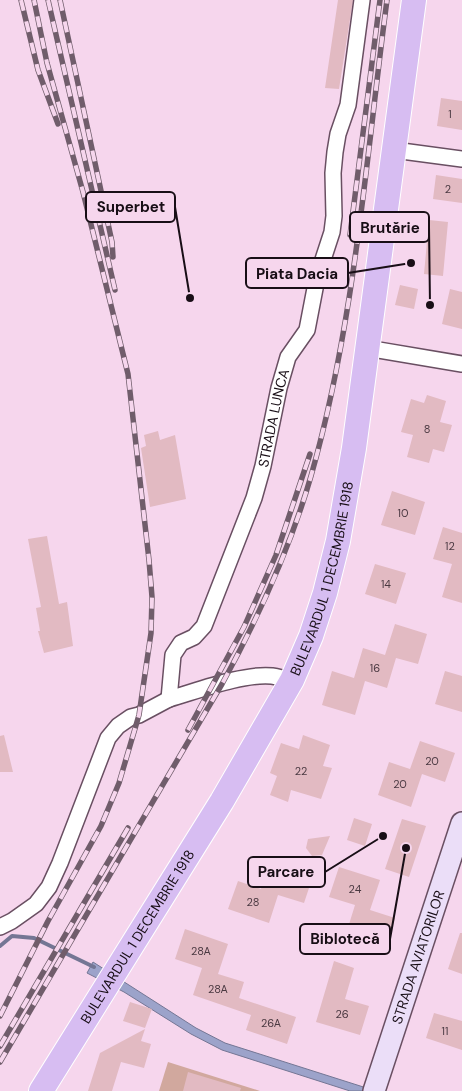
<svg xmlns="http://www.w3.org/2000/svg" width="462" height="1091" viewBox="0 0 462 1091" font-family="'DM Sans',sans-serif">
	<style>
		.green { fill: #d1a89e }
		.water { fill: #9ca3ca; stroke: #747694 }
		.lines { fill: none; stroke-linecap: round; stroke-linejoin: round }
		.stream { stroke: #747694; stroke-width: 4 }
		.building { fill: #e2bac2 }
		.street-casing { stroke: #694f62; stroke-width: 18 }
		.secondary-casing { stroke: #694f62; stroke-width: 24 }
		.primary-casing { stroke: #fff; stroke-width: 26 }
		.street { stroke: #fff; stroke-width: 15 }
		.secondary { stroke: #ebdef8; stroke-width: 21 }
		.primary { stroke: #d7bdf2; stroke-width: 24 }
		.rail-casing { stroke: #705d6b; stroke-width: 5.5 }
		.rail { stroke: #f6d6ed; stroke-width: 4; stroke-dasharray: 11; stroke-linecap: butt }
		.labels { text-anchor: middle; stroke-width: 4; stroke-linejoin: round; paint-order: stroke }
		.number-label { font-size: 11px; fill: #4a3941 }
		.street-label { font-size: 14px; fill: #180e16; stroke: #f6d6ed }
		.leader { fill: none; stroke: #180e16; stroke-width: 2 }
		.callout-dot { fill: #180e16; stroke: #f6d6ed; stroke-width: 2 }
		.callout { fill: #f6d6ed; stroke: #180e16; stroke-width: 2 }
		.callout-label { font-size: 15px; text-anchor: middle; font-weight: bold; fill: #180e16 }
	</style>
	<rect width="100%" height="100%" fill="#f6d6ed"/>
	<path class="green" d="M168 1062 260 1091H159Z"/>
	<path class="water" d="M93 962 196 1028 225 1043 376 1091H350L222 1050 191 1034 124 992 87 973Z"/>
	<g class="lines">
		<path class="stream" d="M0 946 12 936 34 938 94 967"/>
	</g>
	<path class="building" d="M338 0H353L339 89 325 88Z
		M441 98 462 101V130L437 126Z
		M436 175 462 179V203L433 199Z
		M429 220 448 222 443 276 424 274Z
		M400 285 418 289 414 309 395 305Z
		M450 289 462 292V329L442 324Z
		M427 395 446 401 440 422 452 425 444 452 433 449 429 463 407 457 413 435 401 432 411 399 424 403Z
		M158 431 160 440 175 435 186 499 150 507 141 448 146 446 144 435Z
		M392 491 425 502 415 535 381 525Z
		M443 527 462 533V603L442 597 452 564 433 559Z
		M47 536 59 604 67 602 73 646 44 653 38 631H40L36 608 41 607 28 539Z
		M375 564 406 573 396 604 365 594Z
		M395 624 427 634 418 664 396 658 387 688 365 681 355 715 322 705 332 671 354 678 363 648 385 655Z
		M445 671 462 676V712L435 704Z
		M4 735 13 772H0V736Z
		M303 735 330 745 323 766 332 768 321 799 291 790 288 802 270 795 277 776 270 773 281 743 299 749Z
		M420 741 455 753 445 782 422 774 411 807 378 795 389 762 410 769Z
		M354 818 372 824 365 846 347 840Z
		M402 819 426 826 409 877 385 869Z
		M330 836 322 855 312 856 306 848 308 839Z
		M270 861 313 876 304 903 278 895 269 923 228 909 238 881 261 889Z
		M339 867 380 880 370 910 395 918 386 947 346 934 355 905 329 897Z
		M185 929 228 944 218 974 244 982 239 998 296 1017 287 1044 246 1030 251 1015 193 995 202 968 175 959Z
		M460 933H462V974L448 969Z
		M334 961 354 968 345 999 369 1006 360 1035 316 1022Z
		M130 1002 152 1009 145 1028 123 1021Z
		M434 1013 462 1021V1050L426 1038Z
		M145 1029 141 1041 151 1044 144 1068 121 1062 112 1091H88L100 1053Z
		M188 1072 241 1088 240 1091H183Z"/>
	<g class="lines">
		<g class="street-casing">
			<g id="street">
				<path d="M394 150 462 159"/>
				<path d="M367 348 462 364"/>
				<path id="s1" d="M292 680C285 679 279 677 272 676 244 673 197 691 169 699L173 655 181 643 194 637 204 626 254 498 263 466 279 388 288 357 307 330 317 278 332 232 334 216 333 173 335 152 338 134 348 105 362 0"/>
				<path d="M0 927 12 921 36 904 49 887 60 863 108 738 118 726 131 717 139 715 169 699"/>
			</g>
		</g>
		<g class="secondary-casing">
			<g id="secondary">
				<path id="s2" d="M374 1091 462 823"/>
			</g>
		</g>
		<g class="primary-casing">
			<g id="primary">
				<path id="s3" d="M41 1091 222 801 292 680 311 636 325 593 338 541 354 448 414 0"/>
			</g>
		</g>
		<use href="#street" class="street"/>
		<use href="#secondary" class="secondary"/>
		<use href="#primary" class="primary"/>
		<g class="rail-casing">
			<path id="rail" d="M21 0 38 70 58 124
				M48 0 115 290
				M60 0 112 242 113 257
				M350 235 380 0
				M188 730 244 627 276 555 310 454
				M0 1016 48 921 101 826 119 783 139 715 151 633 152 597 149 560 128 374 83 192 47 63 34 0
				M0 1046 128 828
				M0 1062 222 684C258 618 290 549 311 476 355 322 366 158 387 0"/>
		</g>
		<use href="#rail" class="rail"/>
	</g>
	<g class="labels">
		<g class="number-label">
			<text x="450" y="118">1</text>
			<text x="448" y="193">2</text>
			<text x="427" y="433">8</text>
			<text x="403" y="517">10</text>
			<text x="450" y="550">12</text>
			<text x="386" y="588">14</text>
			<text x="375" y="672">16</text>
			<text x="432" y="765">20</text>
			<text x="301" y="775">22</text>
			<text x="400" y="788">20</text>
			<text x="355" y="893">24</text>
			<text x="253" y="906">28</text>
			<text x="201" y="955">28A</text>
			<text x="218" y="993">28A</text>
			<text x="342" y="1018">26</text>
			<text x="271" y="1027">26A</text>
			<text x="445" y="1035">11</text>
		</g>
		<g class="street-label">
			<text dy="5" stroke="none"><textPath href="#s1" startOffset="434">STRADA LUNCA</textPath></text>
			<text dy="5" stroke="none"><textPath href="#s3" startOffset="588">BULEVARDUL 1 DECEMBRIE 1918</textPath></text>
			<text dy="5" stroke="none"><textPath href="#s3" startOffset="182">BULEVARDUL 1 DECEMBRIE 1918</textPath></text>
			<text dy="5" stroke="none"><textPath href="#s2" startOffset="141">STRADA AVIATORILOR</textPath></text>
		</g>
	</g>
	<path class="leader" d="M190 298L175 207M430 305L429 227M411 263L348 273M383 836L325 872M406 848L390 939"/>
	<g class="callout-dot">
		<circle cx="190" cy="298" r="5"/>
		<circle cx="430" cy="305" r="5"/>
		<circle cx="411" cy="263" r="5"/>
		<circle cx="383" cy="836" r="5"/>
		<circle cx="406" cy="848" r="5"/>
	</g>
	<g class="callout">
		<rect x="86" y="192" width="89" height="30" rx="5"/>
		<rect x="350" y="212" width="79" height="30" rx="5"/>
		<rect x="246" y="258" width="102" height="30" rx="5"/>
		<rect x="248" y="857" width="77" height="30" rx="5"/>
		<rect x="300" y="924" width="90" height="30" rx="5"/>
	</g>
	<g class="callout-label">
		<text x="131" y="212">Superbet</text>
		<text x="390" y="233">Brutărie</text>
		<text x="297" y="279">Piata Dacia</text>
		<text x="286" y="877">Parcare</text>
		<text x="345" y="944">Biblotecă</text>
	</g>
</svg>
